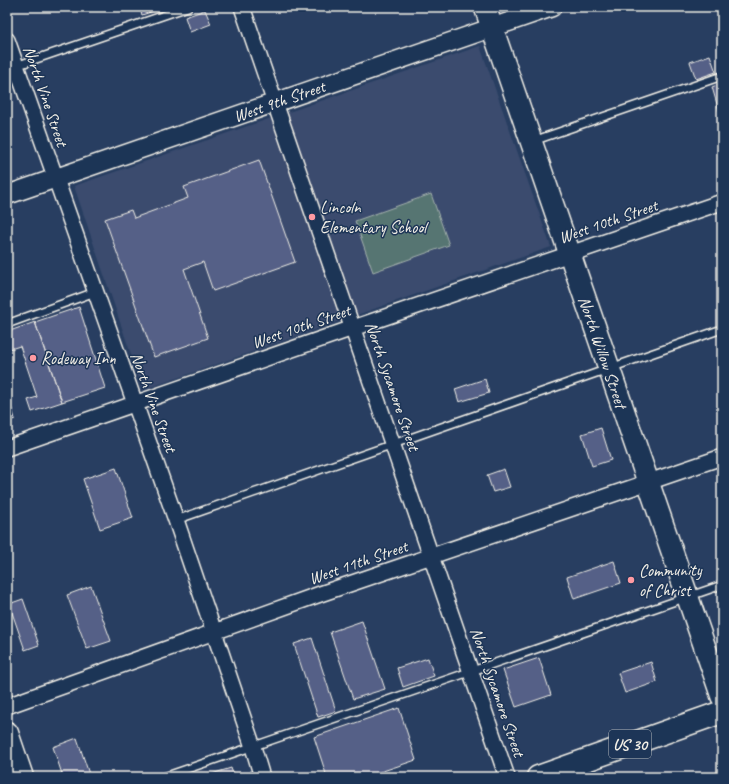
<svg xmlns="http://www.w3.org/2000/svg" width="729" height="784" viewBox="0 0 729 784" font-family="Caveat,sans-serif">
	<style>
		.built { fill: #3a4b6e }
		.green { fill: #567472; stroke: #a5b2ad }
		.building { fill: #556087; stroke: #f4f1e8 }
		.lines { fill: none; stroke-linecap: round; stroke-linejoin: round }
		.service-casing { stroke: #f4f1e8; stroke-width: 10 }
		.minor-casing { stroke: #f4f1e8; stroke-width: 18 }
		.tertiary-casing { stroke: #f4f1e8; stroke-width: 21 }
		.secondary-casing { stroke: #f4f1e8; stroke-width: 24 }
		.primary-casing { stroke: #f4f1e8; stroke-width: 25 }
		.trunk-casing { stroke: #f4f1e8; stroke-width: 25 }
		.service { stroke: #1d3557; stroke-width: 7 }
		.minor { stroke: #1d3557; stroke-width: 15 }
		.tertiary { stroke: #1d3557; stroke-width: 18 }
		.secondary { stroke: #1d3557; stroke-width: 21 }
		.primary { stroke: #1d3557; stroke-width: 22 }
		.trunk { stroke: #1d3557; stroke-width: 22 }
		.poi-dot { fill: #ff9aa2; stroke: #1d3557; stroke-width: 1.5 }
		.labels { text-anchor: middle; stroke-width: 3; stroke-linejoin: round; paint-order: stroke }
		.shield { fill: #1d3557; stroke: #b4b9bc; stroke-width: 1 }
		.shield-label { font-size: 16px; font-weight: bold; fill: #f4f1e8 }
		.street-label { font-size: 17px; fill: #f4f1e8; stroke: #1d3557 }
		.poi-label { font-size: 17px; fill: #f4f1e8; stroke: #1d3557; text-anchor: start }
	</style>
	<rect width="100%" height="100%" fill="#283e61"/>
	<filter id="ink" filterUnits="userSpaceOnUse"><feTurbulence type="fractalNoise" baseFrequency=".025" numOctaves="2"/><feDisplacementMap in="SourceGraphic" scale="8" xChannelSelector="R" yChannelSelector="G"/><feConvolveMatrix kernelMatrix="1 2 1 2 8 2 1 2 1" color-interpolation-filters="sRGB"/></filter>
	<g filter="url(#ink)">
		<path class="built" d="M480 46 551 247 143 390 74 186Z"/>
		<path class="green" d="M431 194 449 245 373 272 355 221Z"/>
		<path class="building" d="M139 7H163V8L142 15Z
			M205 10 211 24 190 32 185 17Z
			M710 55 716 72 696 79 690 62Z
			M722 83V110L719 111 712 87Z
			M259 160 295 262 213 291 203 262 184 269 208 338 154 357 105 219 131 210 134 218 188 198 184 187Z
			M79 307 105 388 62 402 35 322Z
			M35 322 62 402 32 412 28 400 37 397 20 346 7 350V332Z
			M485 379 489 393 459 402 455 389Z
			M7 393 15 419 7 422Z
			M601 428 611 460 592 466 582 434Z
			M116 468 133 518 100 529 83 479Z
			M504 469 510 487 493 492 487 475Z
			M614 561 621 583 574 599 567 577Z
			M91 586 111 641 87 649 67 595Z
			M23 599 39 645 25 650 9 604Z
			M362 621 385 689 353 699 330 632Z
			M312 638 336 711 318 717 294 644Z
			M428 658 434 676 403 687 397 668Z
			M539 658 551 695 516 707 503 670Z
			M651 662 657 682 625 693 618 673Z
			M399 708 416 760 365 777H327L314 737Z
			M77 738 90 777H63L53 747Z
			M231 768 234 777H202Z"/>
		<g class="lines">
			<g class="service-casing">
				<path id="service" d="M7 69 188 7
					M533 141 722 76
					M7 324 95 292
					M176 520 722 329
					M164 777 722 585"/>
			</g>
			<g class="minor-casing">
				<path id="minor" d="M242 7 507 777
					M7 40 176 520 253 747 262 777
					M7 448 353 328 722 202
					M7 706 323 593 722 457"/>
			</g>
			<g class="tertiary-casing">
				<path id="tertiary" d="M7 195 552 7"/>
			</g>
			<g class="secondary-casing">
				<path id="secondary" d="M485 7 722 697"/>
			</g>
			<g class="primary-casing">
				<path id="primary" d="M538 777 722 712"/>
			</g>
			<g class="trunk-casing">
				<path id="trunk" d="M7 733 22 777"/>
			</g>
			<use href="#service" class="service"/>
			<use href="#minor" class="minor"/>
			<use href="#tertiary" class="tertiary"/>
			<use href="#secondary" class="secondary"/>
			<use href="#primary" class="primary"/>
			<use href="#trunk" class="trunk"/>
		</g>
	</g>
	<g class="poi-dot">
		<circle cx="312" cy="217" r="4"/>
		<circle cx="33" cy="358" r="4"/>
		<circle cx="631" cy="580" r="4"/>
	</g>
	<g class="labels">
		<rect class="shield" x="609" y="730" width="42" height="28" rx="3"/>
		<g class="shield-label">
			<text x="630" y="750">US 30</text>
		</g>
		<g class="street-label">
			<text transform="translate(46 96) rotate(71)" y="6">North Vine Street</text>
			<text transform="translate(279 101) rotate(-19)" y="6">West 9th Street</text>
			<text transform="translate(608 221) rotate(-19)" y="6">West 10th Street</text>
			<text transform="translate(301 326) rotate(-19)" y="6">West 10th Street</text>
			<text transform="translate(603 352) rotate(71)" y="6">North Willow Street</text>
			<text transform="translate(393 386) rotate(71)" y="6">North Sycamore Street</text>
			<text transform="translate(154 402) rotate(70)" y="6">North Vine Street</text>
			<text transform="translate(358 562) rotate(-19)" y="6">West 11th Street</text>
			<text transform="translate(498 692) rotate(71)" y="6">North Sycamore Street</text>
		</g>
		<g class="poi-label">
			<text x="320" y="213">Lincoln<tspan x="320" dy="20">Elementary School</tspan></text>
			<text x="41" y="364">Rodeway Inn</text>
			<text x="639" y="576">Community<tspan x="639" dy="20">of Christ</tspan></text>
		</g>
	</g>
	<rect width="729" height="784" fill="none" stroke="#1d3557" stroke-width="24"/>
	<rect x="12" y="12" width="705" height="760" fill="none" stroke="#f4f1e8" stroke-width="1.5" filter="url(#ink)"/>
</svg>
